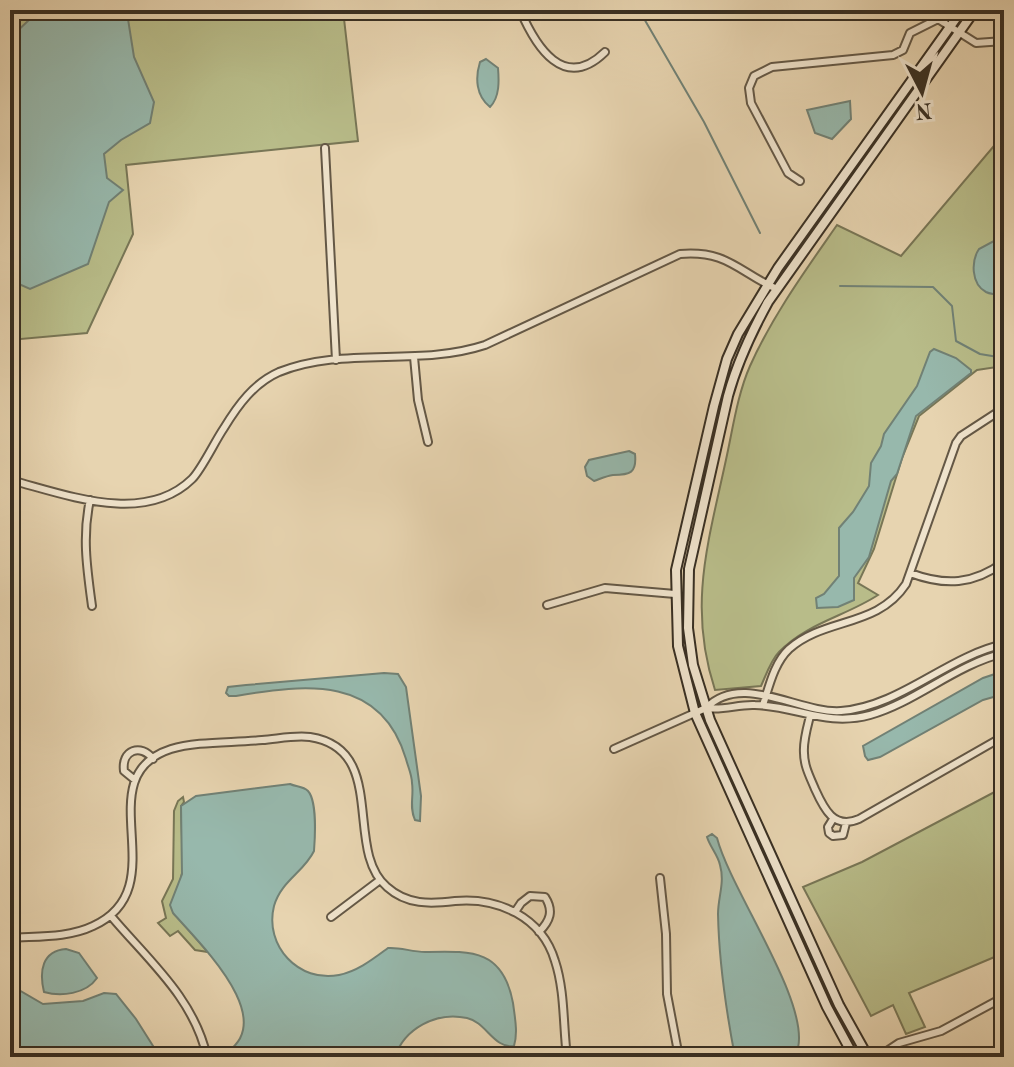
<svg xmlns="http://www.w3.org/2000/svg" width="1014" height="1067" viewBox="0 0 1014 1067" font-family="'Old Standard TT',serif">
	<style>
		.green { fill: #b8bc89; stroke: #787656; stroke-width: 2 }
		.water { fill: #97b8ac; stroke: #718175; stroke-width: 2 }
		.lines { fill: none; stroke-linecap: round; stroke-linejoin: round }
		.stream { stroke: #718175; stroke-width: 2 }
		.minor-casing { stroke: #645846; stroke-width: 10 }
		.secondary-casing { stroke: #382f23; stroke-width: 12 }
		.minor { stroke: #efe3cc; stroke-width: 6 }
		.secondary { stroke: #efe3cc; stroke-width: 8 }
	</style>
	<rect width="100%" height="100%" fill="#e7d4b0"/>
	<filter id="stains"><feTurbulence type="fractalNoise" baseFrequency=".0025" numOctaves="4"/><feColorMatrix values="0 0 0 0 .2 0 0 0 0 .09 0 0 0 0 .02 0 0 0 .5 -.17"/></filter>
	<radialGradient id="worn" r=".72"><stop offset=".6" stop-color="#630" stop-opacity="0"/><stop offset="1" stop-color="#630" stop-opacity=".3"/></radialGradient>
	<path class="green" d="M10 10H343L358 141 126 165 133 234 87 333 10 340Z
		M1004 134V366L977 370 919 416 902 458 874 549 858 583 878 595C846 616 807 623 779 652 771 660 766 675 761 686L715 690C687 605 709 540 727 455 733 427 738 393 750 366 773 315 805 271 837 225L901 256Z
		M1004 787V953L909 993 925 1027 906 1034 893 1005 871 1016 803 887 862 862Z
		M183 797 184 802 181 806 183 868 174 913 208 952 195 950 178 931 170 936 158 923 166 918 162 901 173 879 174 811 178 801Z"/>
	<path class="water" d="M47 10H101L128 19 134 57 154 102 150 123 121 140 104 154 107 178 123 190 109 202 88 264 30 289 12 281 10 272V146L12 133 10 38 31 18Z
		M486 59 498 68C499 80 500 97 490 107 476 96 475 78 480 62Z
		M850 101 851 119 832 139 815 133 807 110Z
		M1004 196V299C998 293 992 295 986 292 971 284 971 261 979 249L994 241 1001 222 998 202Z
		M934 349 956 358 971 370V373L916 416 897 474 891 481 869 557 854 578V600L838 607 817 608 816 598 824 594 839 576V528L853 512 869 486 871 463 881 446 884 434 917 386 930 352Z
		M629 451 635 454C637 473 630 475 613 475 606 476 600 479 594 481L587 476 585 467 589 460Z
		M1004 671V694L983 700 880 757 868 760 865 756 863 746 983 678Z
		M384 673 398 674 406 687 421 796 420 821 415 820C409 807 414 796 412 783 412 775 408 767 406 759 381 675 306 684 236 696H229L226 693 228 687 246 685Z
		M290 784C296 787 303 786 308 791 317 801 315 838 314 851 304 872 281 881 274 906 264 946 299 983 339 975 358 971 373 959 388 948 400 947 412 952 425 952 472 951 503 949 513 1003 515 1018 518 1033 514 1046 494 1049 486 1022 467 1018 436 1011 404 1029 395 1057H218C286 1026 201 945 173 913L170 905 182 874 181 806 196 796Z
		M712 834 717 838C731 891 809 1000 798 1048L783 1057H735C726 1010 719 963 718 914 718 897 725 883 720 865 718 855 710 847 707 837Z
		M66 949 79 953 97 978C86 994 61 997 44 992 39 971 42 951 66 949Z
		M10 988 17 989 43 1004 83 1001 104 993 116 994 136 1019 160 1057H10Z"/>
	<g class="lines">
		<path class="stream" d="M639 10 704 122 760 233
			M840 286 933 287 952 306 956 341 980 354 1004 358"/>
		<g class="minor-casing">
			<path id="minor" d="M520 10C536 47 564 92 605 52
				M325 148 336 360
				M800 181 788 173 751 103 749 88 754 76 772 67 893 55 903 50 910 33 938 19 976 43 1004 41
				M414 357 418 400 428 442
				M10 480C65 494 144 526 192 479 202 469 215 441 224 428 238 405 254 383 279 372 344 346 418 367 485 345L680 254C728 250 738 272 777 289
				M90 500C82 536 87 569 92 606
				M910 573C945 586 973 585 1004 562
				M547 605 605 588 675 594
				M763 705C769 687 774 663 789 649 825 617 877 628 906 584L956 443 961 436 1004 408
				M706 708C723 711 738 704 755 705 797 706 826 727 870 715 916 702 955 665 1004 653
				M810 716C807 728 803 741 804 753 804 766 810 777 815 789 824 809 834 830 859 819L1004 736
				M614 749 706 708C742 671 799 714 841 711 901 706 946 657 1004 644
				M135 780 124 771C121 750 141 743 153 759
				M833 819 828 827 829 833 833 836 843 835 846 823
				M660 878 666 934 667 994 679 1057
				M515 912 521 903 530 896 545 897C554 911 550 921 539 932
				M111 916C148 960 194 998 207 1057
				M331 917 380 880
				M10 938C37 936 68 938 93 926 179 887 84 777 171 749 197 741 234 743 262 740 277 739 294 735 310 737 389 749 343 850 387 887 407 905 430 904 455 901 498 897 542 917 555 961 565 991 563 1026 567 1057
				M878 1057 899 1043 941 1031 1004 997"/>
		</g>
		<g class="secondary-casing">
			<path id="secondary" d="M854 1057 827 1007 695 713 678 646 676 570 714 406 727 359 738 334 778 268 962 10
				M868 1057 839 1005 710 720 693 665 688 628 689 569 728 396C737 363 751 333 768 302L975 10"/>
		</g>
		<use href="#minor" class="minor"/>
		<use href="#secondary" class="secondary"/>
	</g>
	<rect width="1014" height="1067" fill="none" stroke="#e7d4b0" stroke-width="40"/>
	<rect x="12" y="12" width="990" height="1043" fill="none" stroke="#382f23" stroke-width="4"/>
	<rect x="20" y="20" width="974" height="1027" fill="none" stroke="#382f23" stroke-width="2"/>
	<g transform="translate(922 92) rotate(174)" stroke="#efe3cc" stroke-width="6" paint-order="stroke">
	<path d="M0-6L14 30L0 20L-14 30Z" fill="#382f23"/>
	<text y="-12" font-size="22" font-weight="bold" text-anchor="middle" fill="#382f23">N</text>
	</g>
	<rect width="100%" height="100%" filter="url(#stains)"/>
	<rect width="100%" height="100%" fill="url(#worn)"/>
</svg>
